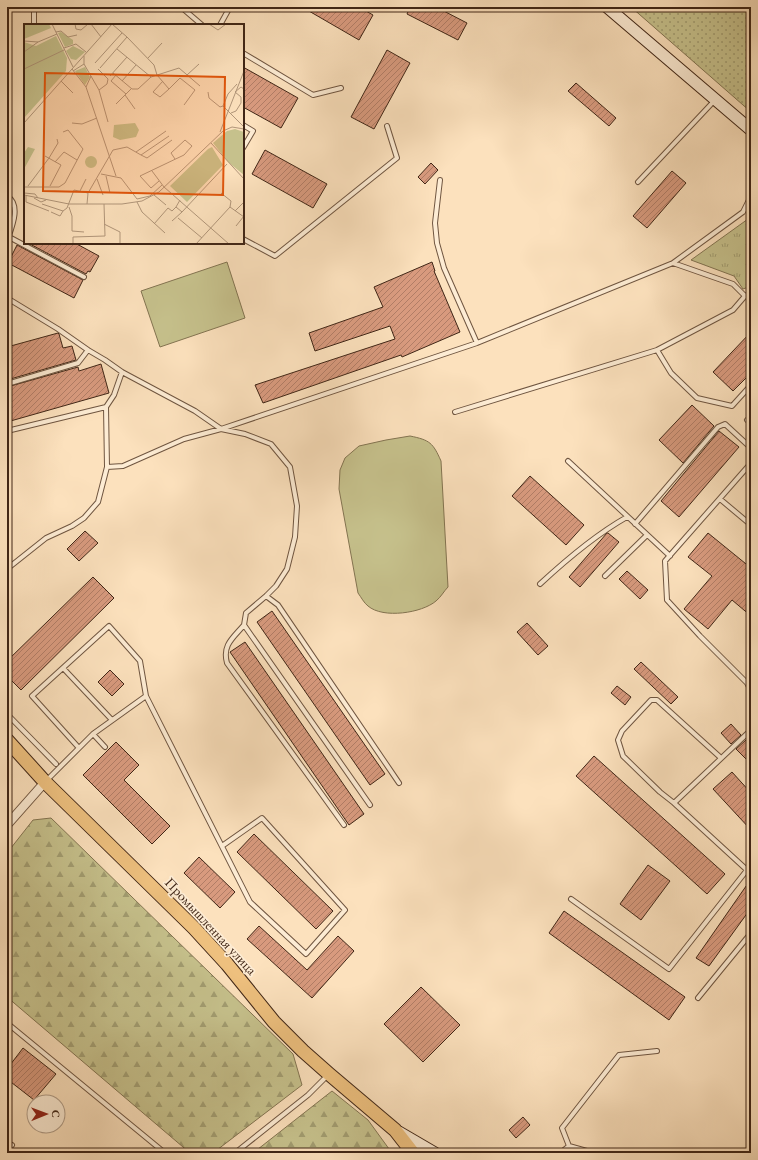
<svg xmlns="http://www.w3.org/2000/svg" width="758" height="1160" viewBox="0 0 758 1160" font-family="'EB Garamond',serif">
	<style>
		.grass { fill: url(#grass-tufts); stroke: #837451 }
		.forest { fill: url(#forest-firs); stroke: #837451 }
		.garden { fill: url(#garden-dots); stroke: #837451 }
		.pitch { fill: #c6c18c; stroke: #837451 }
		.building { fill: url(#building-hatch); stroke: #402616 }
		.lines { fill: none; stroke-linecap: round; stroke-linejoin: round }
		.lane-casing { stroke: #6f5540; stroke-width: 6 }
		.street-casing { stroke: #6f5540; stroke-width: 10 }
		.secondary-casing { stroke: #402616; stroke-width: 13 }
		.primary-casing { stroke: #402616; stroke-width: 15 }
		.lane { stroke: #fdecd4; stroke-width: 4 }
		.street { stroke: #fdecd4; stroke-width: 8 }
		.secondary { stroke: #fdecd4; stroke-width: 11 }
		.primary { stroke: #eec07e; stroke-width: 13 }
		.labels { text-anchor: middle; stroke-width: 3.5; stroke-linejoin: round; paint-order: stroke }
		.street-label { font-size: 14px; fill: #402616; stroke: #fdecd4 }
		.inset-road { fill: none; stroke: #b1967a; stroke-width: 1 }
		.view { fill: #e0560c; fill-opacity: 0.15; stroke: #e0560c; stroke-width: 2 }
		.inset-edge { fill: none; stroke: #402616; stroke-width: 2 }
	</style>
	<defs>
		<pattern id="grass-tufts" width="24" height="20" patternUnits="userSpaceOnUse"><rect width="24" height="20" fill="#c6c18c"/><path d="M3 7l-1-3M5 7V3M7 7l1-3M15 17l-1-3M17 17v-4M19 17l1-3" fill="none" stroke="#a29d71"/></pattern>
		<pattern id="forest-firs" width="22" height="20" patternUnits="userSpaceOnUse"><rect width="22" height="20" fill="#c6c18c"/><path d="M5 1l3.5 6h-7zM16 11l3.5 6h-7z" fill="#a29d71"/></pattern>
		<pattern id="garden-dots" width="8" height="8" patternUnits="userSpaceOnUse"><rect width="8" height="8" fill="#c6c18c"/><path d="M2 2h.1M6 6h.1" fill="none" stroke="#a29d71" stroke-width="1.8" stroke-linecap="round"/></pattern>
		<pattern id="building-hatch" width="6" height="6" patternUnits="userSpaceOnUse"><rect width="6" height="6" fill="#d89a7e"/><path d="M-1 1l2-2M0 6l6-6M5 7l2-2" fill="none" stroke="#b17d66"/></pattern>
	</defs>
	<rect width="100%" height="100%" fill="#fce1bd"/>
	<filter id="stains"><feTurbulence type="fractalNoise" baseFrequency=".005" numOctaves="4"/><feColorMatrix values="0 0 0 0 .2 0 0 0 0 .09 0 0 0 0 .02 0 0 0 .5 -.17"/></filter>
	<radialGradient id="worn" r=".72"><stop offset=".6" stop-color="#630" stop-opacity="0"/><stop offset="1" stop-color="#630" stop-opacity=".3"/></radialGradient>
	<path class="grass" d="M751 211V286L743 289 734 276 691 260 748 219Z"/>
	<path class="forest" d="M51 818 293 1054 302 1085 213 1153H190L7 997V853L33 820Z
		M332 1091 368 1120 392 1153H253Z"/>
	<path class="garden" d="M631 7H751V112Z"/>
	<path class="pitch" d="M227 262 245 318 160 347 141 291Z
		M410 436C430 440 433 443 441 461L448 587C444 591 441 597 436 601 422 613 383 619 368 606 364 603 361 597 358 593L339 489 340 470 345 458 359 446 386 440Z"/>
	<path class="building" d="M302 7H359L373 15 359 40Z
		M410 7H436L467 23 458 40 407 14Z
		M387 50 410 63 374 129 351 117Z
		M243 67 298 98 281 128 243 107Z
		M576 83 616 118 609 126 568 91Z
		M265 150 327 184 313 208 252 174Z
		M431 163 438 170 425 184 418 177Z
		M672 171 686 183 647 228 633 216Z
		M28 243H75L99 256 90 272 88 271 86 274Z
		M17 245 83 280 74 298 8 263Z
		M432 262 435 271H434L460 332 402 357 401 355 263 403 255 385 395 339 390 326 315 351 309 333 383 307 374 287Z
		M751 332V373L733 391 713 372Z
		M58 333 59 334 63 348 72 346 76 360 7 380V347Z
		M101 364 109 393 7 422V387L78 367 79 371Z
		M692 405 714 426 683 463 659 440Z
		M719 431 739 447 679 517 661 501Z
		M530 476 584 525 566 545 512 496Z
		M85 531 98 543 79 561 67 549Z
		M607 533H608L619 542 580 587 569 577Z
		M708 533 751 568V616L732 600 708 629 684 609 712 576 688 557Z
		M627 571 648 590 640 599 619 579Z
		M93 577 114 598 21 690 7 676V661Z
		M272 611 385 774 370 785 257 622Z
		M527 623 548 646 538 655 517 632Z
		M245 642 364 814 349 825 230 652Z
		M641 662 678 697 671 704 634 669Z
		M110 670 124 684 112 696 98 682Z
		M617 686 631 697 625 705 611 693Z
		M731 724 741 735 731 744 721 733Z
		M746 740 751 745V755L746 759 736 749Z
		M116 742 139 765 124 780 170 826 152 844 83 775Z
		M594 756 725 874 707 894 576 776Z
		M732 772 751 793V830L713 789Z
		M254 834 333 911 316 929 237 852Z
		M199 857 235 892 220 908 184 873Z
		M648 865 670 881 641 920 620 904Z
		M751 879V908L709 966 696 958Z
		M564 911 685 997 669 1020 549 933Z
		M259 926 307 970 338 936 354 951 312 998 247 939Z
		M421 987 460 1025 423 1062 384 1024Z
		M23 1048 56 1074 34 1100 7 1079V1069Z
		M523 1117 530 1125 516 1138 509 1130Z"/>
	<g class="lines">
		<g class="lane-casing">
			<path id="lane" d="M34 7V25
				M181 7 202 25
				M220 25 230 7
				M243 53 313 95 341 88
				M243 125 253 131 243 148
				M440 180 435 223 437 243 444 268 477 343
				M638 182 715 100
				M7 196C22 205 11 229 7 241
				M9 237 84 277
				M243 239 275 256 397 158 387 126
				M673 263 733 284 745 296
				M7 298 58 329 88 350 105 360 122 372 195 411 221 429 245 434 271 444 290 467 297 506 295 537 287 569 276 586 266 596 246 613 244 625 370 805
				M657 350 671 373 697 398 732 406 751 385
				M7 384 78 363 88 350
				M455 412 657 350 733 310 745 296 751 294
				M747 420 751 424
				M7 431 106 407
				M568 461 670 556
				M107 467 123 466 184 439 221 429 477 343 673 263 743 212 751 196
				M720 499 751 525
				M635 524 718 427 725 424 751 448
				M7 569 46 538 72 526 84 518 98 502 107 467 106 407 114 395 122 372
				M605 576 647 535
				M540 584C567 559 595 535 627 517
				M266 596 278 605 399 783
				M244 625C233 638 222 645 227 663L344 825
				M63 668 112 720
				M751 678 747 683 751 691
				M747 683 700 636 667 600 665 561 751 463
				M7 714 56 764
				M93 734 105 747
				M79 748 32 696 109 626 140 661 146 696 250 902 306 954 345 910 262 818 222 846
				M46 781 93 734 146 696
				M674 803 660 792 623 756 618 740 622 731 651 700H657L721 758
				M571 899 669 969 747 870 674 803 751 730
				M698 998 751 933
				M7 1023 165 1153
				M569 1146 594 1153
				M7 1151 12 1145
				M235 1153 308 1095 328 1075
				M560 1153 569 1146 562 1128 619 1055 657 1051"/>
		</g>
		<g class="street-casing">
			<path id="street" d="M7 825 45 782"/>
		</g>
		<g class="secondary-casing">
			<path id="secondary" d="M607 7 751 130
				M399 1132 435 1153"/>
		</g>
		<g class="primary-casing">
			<path id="primary" d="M7 740 45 782 194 928 227 964 274 1022 303 1051 329 1074 395 1130 413 1153"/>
		</g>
		<use href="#lane" class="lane"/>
		<use href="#street" class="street"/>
		<use href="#secondary" class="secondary"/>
		<use href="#primary" class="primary"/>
	</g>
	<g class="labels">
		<g class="street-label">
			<text transform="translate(211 926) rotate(47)" y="5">Промышленная улица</text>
		</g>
	</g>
	<g transform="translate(24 24)">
		<rect width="220" height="220" fill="#fce1bd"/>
		<path d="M37 8 49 16V20L41 23 34 9ZM49 22 61 28 52 36 47 35 42 27ZM61 43 66 53 61 61 51 47ZM4 123 11 125 0 145V129Z" fill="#c6c18c"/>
		<path d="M211 105 220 108V151L204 138 189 119 203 107ZM188 123 199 141 163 178 146 162 184 125Z" fill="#c6c18c"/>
		<path d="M0 0H25L27 4 0 15Z" fill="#c6c18c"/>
		<path d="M32 12 43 34 42 47 0 94V18L12 22Z" fill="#c6c18c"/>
		<path d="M111 99 115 106 112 113 96 116 89 113 90 101ZM61 138a6 6 0 1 1 12 0a6 6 0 1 1-12 0Z" fill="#c6c18c"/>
		<path class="inset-road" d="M28 0 49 43M51 0 52 5 57 6 64 0M67 0 77 13M185 0 194 6 202 0M32 8 37 7 44 13 53 11M103 13 130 41 133 51 145 65 156 54 171 66 160 81M0 17 14 18 33 10M40 24 52 20 62 28M93 25 127 53 155 44 176 62M0 28 14 18M60 32V40L75 66 84 98M124 34 138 19M71 39 98 9M76 44 103 13 88 0M0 45 40 26M48 45 62 63 92 152M74 45 84 55 83 60 75 66M49 47 60 40M89 49 108 65H114L127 53M92 51 87 57 102 70M163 51 175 40M86 52 103 33M37 57 49 69M98 57 112 41M139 57 129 68 136 73 145 65M62 63 67 52M184 68 185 74 196 83 199 82 220 103M101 71 111 85M92 80 107 65M199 82 204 70 213 60M207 89 212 87 217 79V73L211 68 217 63 220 65M0 99 88 0M48 99 58 100 73 94M196 108 220 47M187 119 220 155M112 128 142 107M117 131 123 134 148 116M21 132 37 141 26 162M31 138 40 128 53 136M128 147 140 163 205 220M77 150 97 154 113 175 126 172 138 161M82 152 86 169M73 155 79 171M135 157 127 164 116 152 160 131 168 122 161 116 147 129 151 135M4 162 25 134 34 119 33 115M0 163H35L41 159 59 125 44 106 39 108M56 167 62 155M0 169 11 170 14 174M0 171 45 180H98L118 177 135 168 199 107 208 103 220 105M130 171 142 181M2 172V178L25 187M10 174 17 178 22 176M156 176 152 183 158 188 203 140M113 178 118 188 141 209M18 180 39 187 43 184 50 166 64 169M63 180 64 169 89 126 103 123 117 131 145 112M45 183 48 192V207L60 208M206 183 220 193M211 187 220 178M27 188 36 192 39 187M154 194 178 214M148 197 158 188M80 200 96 208V220M130 200 144 184 148 187 152 183M212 202 220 192M49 220V213L81 212 80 180M172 220 206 183 207 177 197 169"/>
		<path class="view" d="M21 49 201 53 199 171 19 167Z"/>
		<rect width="220" height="220" class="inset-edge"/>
	</g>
	<rect width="758" height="1160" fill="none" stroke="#fce1bd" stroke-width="24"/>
	<rect x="8" y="8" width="742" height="1144" fill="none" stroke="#402616" stroke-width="2"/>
	<rect x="12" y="12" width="734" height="1136" fill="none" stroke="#402616"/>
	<g transform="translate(46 1114) rotate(89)"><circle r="19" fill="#fdecd4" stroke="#b19d88"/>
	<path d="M0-3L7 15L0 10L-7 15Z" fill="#8f2418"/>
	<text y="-6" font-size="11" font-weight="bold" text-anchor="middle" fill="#402616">С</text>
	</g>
	<rect width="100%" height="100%" filter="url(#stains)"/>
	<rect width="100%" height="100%" fill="url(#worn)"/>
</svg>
